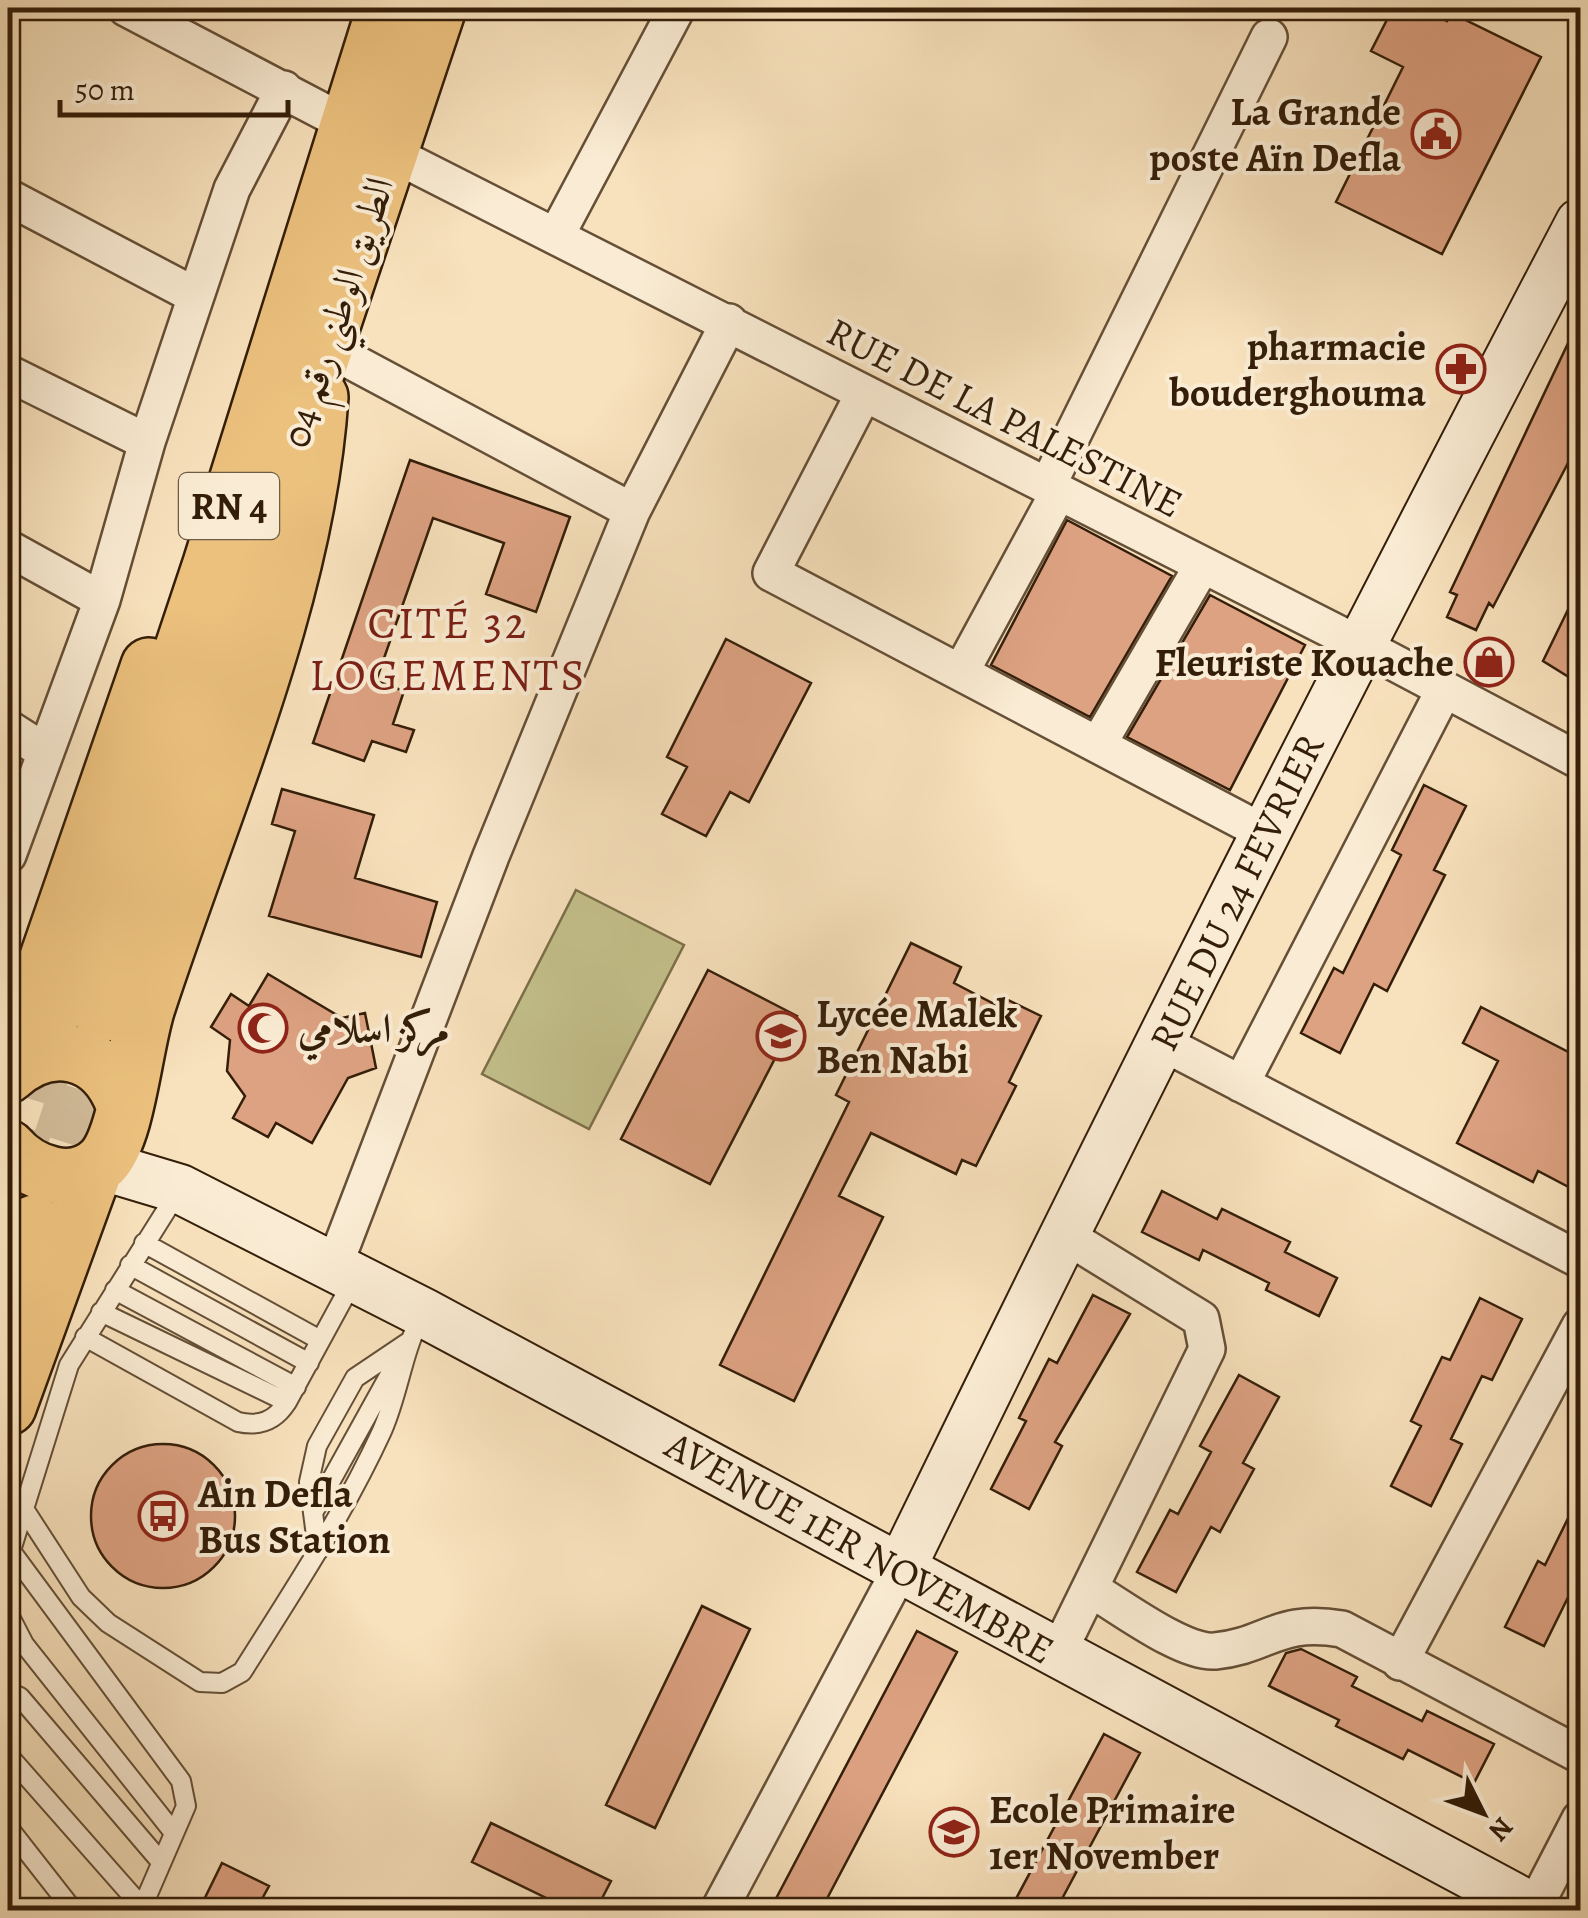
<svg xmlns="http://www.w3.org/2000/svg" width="1588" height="1918" viewBox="0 0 1588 1918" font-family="Alegreya,Amiri,serif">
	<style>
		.green { fill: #c4c18c; stroke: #7c704a; stroke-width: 2.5 }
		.building { fill: #dda282; stroke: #341e09; stroke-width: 2.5 }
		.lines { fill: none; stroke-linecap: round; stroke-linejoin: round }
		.highway-tunnel { stroke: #d1bb99; stroke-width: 55; stroke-dasharray: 55 28; stroke-linecap: butt }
		.lane-casing { stroke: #654f36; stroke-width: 22 }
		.street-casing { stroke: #654f36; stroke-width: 40 }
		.secondary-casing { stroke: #341e09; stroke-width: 52 }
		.primary-casing { stroke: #341e09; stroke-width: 60 }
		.highway-casing { stroke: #341e09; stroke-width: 60 }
		.lane { stroke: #faecd4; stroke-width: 18 }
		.street { stroke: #faecd4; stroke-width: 35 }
		.secondary { stroke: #faecd4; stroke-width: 48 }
		.primary { stroke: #ecc17e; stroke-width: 55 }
		.highway { stroke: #ecc17e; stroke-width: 55 }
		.labels { text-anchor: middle; stroke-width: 8; stroke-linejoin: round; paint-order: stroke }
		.shield { fill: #faecd4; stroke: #6f5c46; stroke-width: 2.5 }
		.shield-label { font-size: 38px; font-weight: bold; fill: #341e09 }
		.poi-label { font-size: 40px; font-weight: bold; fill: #341e09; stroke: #faecd4; text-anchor: start }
		.street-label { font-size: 40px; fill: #341e09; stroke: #faecd4 }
		.quarter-label { font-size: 45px; letter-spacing: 2.5px; fill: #7a1f14; stroke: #faecd4 }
	</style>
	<rect width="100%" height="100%" fill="#f8e2bd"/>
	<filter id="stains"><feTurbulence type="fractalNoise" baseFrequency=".002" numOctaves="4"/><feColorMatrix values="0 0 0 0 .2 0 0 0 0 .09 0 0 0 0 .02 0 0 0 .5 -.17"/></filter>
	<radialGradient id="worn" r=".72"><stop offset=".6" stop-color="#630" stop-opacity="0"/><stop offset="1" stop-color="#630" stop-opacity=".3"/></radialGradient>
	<path class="green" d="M576 890 684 945 589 1129 482 1074Z"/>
	<path class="building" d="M1393 8H1420L1447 21 1451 13 1541 57 1442 254 1336 202 1403 67 1371 51Z
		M1580 318V440L1493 607 1489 603 1476 630 1447 617 1457 595 1450 592Z
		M410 460 570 517 536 612 486 594 504 543 433 518 376 681 404 691 393 724 414 730 406 752 372 741 364 761 313 743Z
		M1067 520 1172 576 1090 717 991 665Z
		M1580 585V684L1543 661Z
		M1210 595 1305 645 1230 790 1127 737Z
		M726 639 811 683 749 802 730 792 706 836 662 814 687 767 667 757Z
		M1424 785 1466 806 1434 870 1445 875 1387 991 1374 984 1340 1053 1301 1033 1334 968 1343 973 1401 855 1392 850Z
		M282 789 374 815 355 878 437 902 421 957 269 916 295 831 272 824Z
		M911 943 961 967 954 983 1002 1008 1004 998 1041 1016 1009 1082 1016 1086 976 1166 962 1160 956 1174 871 1133 839 1196 883 1217 794 1401 720 1365 849 1102 836 1095Z
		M708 970 797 1016 710 1184 621 1139Z
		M268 974 342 1018 365 1013 376 1068 348 1078 312 1143 276 1123 268 1137 233 1118 245 1096 227 1071 230 1040 211 1027 231 994 249 1006Z
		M1481 1007 1580 1058V1193L1538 1171 1533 1182 1457 1143 1498 1061 1463 1043Z
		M1162 1191 1217 1219 1222 1209 1290 1242 1285 1252 1337 1278 1319 1316 1266 1290 1269 1283 1203 1250 1199 1260 1142 1232Z
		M1093 1295 1130 1314 1055 1442 1062 1446 1029 1509 991 1489 1026 1421 1019 1418 1049 1359 1057 1363Z
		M1480 1298 1522 1319 1492 1380 1482 1376 1451 1439 1462 1444 1431 1506 1391 1486 1421 1426 1411 1421 1442 1357 1450 1360Z
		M1239 1375 1279 1397 1243 1463 1254 1469 1220 1532 1211 1527 1176 1592 1137 1572 1170 1510 1178 1514 1211 1452 1200 1446Z
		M91 1516a72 72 0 1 1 144 0a72 72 0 1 1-144 0Z
		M1580 1494V1573L1544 1646 1505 1627 1538 1561 1545 1565Z
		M702 1606 750 1629 655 1828 606 1805Z
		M917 1631 957 1652 821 1910H770Z
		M1301 1649 1357 1677 1352 1686 1422 1721 1427 1711 1494 1744 1474 1783 1408 1750 1403 1759 1336 1726 1339 1720 1269 1686 1286 1653Z
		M1104 1734 1140 1753 1056 1910H1010Z
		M491 1823 611 1881 596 1910H571L472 1862Z
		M222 1863 269 1886 256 1910H199Z"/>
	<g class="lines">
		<path class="highway-tunnel" d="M8 1179 59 1019
			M35 1220 101 1017"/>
		<g class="lane-casing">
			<path id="lane" d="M144 1243 320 1340
				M130 1265 309 1363
				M115 1290 296 1387
				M101 1312 287 1402
				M85 1337 238 1422C260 1427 275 1421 287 1402L354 1279
				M24 1509 81 1597 108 1623 200 1682 222 1683 242 1672C291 1594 343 1516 382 1431 399 1393 402 1352 422 1315
				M313 1513 395 1365
				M11 1551 181 1781 186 1806 141 1910
				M318 1551 309 1482 317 1446 355 1378 407 1343
				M8 1560 69 1365 179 1190
				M8 1613 24 1644 174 1833
				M8 1691 20 1697 161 1862
				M8 1755 142 1907
				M8 1827 73 1910"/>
		</g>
		<g class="street-casing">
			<path id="street" d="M126 8 349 125
				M389 152 1359 644 1580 761
				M8 197 194 295
				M556 236 677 8
				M323 346 632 511
				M8 373 147 442
				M864 393 771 573 1265 833
				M1047 487 1269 37
				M8 548 102 600
				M961 672 1058 493
				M8 728 44 751
				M1099 743 1202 566
				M8 855 102 600 147 442 232 189 284 89
				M1161 1042 1580 1260
				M1241 1084 1444 690
				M333 1269 491 856 632 511 729 322
				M1092 1590C1120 1606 1183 1654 1215 1651 1268 1646 1277 1618 1342 1629L1580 1755
				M1057 1655 1207 1349 1201 1319 1063 1234
				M1400 1662 1580 1326
				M719 1910 902 1566
				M1533 1910 1580 1819"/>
		</g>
		<g class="secondary-casing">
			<path id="secondary" d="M100 1165 180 1189 424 1313 1537 1910
				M902 1566C1121 1115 1347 667 1580 223"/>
		</g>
		<g class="primary-casing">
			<path id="primary" d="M8 1073 149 666
				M8 1075C50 1037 103 1049 123 1102
				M8 1148C29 1173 74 1190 102 1162 128 1136 134 1044 148 1004 211 811 307 600 320 397
				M8 1407 95 1168"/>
		</g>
		<g class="highway-casing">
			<path id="highway" d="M65 1002 211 564 385 8
				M102 1014 438 8
				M8 1301 34 1223"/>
		</g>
		<use href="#lane" class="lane"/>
		<use href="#street" class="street"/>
		<use href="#secondary" class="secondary"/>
		<use href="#primary" class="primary"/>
		<use href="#highway" class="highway"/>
	</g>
	<defs>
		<g id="civic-ring" transform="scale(2.5)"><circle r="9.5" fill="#faecd4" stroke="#8f2418" stroke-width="1.5"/><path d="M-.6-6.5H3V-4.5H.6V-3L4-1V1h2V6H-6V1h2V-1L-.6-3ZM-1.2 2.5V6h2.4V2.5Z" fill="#8f2418"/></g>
		<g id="pharmacy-ring" transform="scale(2.5)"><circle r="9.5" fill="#faecd4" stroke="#8f2418" stroke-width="1.5"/><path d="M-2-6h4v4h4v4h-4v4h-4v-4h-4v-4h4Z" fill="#8f2418"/></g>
		<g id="shop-ring" transform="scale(2.5)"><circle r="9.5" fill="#faecd4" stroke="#8f2418" stroke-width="1.5"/><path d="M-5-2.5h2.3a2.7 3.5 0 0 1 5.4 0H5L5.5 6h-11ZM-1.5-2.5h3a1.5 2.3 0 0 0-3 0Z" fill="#8f2418"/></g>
		<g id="mosque-ring" transform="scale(2.5)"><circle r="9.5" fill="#faecd4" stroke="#8f2418" stroke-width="1.5"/><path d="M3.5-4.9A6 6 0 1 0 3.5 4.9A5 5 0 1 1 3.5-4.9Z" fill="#8f2418"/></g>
		<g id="school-ring" transform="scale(2.5)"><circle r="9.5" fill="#faecd4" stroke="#8f2418" stroke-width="1.5"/><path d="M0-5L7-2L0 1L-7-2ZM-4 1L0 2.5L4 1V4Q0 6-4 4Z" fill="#8f2418"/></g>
		<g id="bus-ring" transform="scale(2.5)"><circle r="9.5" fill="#faecd4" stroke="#8f2418" stroke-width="1.5"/><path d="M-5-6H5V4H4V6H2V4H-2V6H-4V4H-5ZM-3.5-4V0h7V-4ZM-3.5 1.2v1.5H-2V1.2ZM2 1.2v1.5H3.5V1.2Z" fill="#8f2418"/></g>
	</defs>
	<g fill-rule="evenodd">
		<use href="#civic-ring" x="1436" y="134"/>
		<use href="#pharmacy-ring" x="1461" y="369"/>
		<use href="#shop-ring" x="1489" y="662"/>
		<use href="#mosque-ring" x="263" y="1028"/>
		<use href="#school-ring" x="781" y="1036"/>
		<use href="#bus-ring" x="163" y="1516"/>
		<use href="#school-ring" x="954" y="1832"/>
	</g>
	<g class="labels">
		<rect class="shield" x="179" y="473" width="100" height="66" rx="8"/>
		<g class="shield-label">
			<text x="229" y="519">RN 4</text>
		</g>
		<g class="poi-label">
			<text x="1401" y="125" text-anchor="end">La Grande<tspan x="1401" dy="46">poste Aïn Defla</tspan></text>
			<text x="1426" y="360" text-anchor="end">pharmacie<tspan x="1426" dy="46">bouderghouma</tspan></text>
			<text x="1454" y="676" text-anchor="end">Fleuriste Kouache</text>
			<text x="816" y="1027">Lycée Malek<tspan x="816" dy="46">Ben Nabi</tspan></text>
			<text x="298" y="1042">مركز اسلامي</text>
			<text x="198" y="1507">Ain Defla<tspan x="198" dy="46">Bus Station</tspan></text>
			<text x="989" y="1823">Ecole Primaire<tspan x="989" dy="46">1er November</tspan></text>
		</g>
		<g class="street-label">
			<text transform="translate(337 312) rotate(-72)" y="14">الطريق الوطني رقم 04</text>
			<text transform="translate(1005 417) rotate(27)" y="14">RUE DE LA PALESTINE</text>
			<text transform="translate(1236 892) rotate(-64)" y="14">RUE DU 24 FEVRIER</text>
			<text transform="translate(860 1547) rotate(29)" y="14">AVENUE 1ER NOVEMBRE</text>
		</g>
		<g class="quarter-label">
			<text x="448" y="638">CITÉ 32<tspan x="448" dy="52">LOGEMENTS</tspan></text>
		</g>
	</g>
	<rect width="1588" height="1918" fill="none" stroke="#f8e2bd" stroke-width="40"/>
	<rect x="10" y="10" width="1568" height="1898" fill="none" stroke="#341e09" stroke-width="5"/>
	<rect x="20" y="20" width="1548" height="1878" fill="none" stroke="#341e09" stroke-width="2.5"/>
	<g transform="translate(1483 1813) rotate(132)" stroke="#faecd4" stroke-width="8" paint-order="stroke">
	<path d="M0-8L18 38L0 25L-18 38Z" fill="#341e09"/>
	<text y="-15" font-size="28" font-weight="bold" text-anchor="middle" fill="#341e09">N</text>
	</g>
	<path d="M60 100v15h228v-15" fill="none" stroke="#341e09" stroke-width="5"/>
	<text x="75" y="100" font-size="30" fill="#341e09" stroke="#faecd4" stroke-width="8" paint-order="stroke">50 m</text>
	<rect width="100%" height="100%" filter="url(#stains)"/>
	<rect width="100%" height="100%" fill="url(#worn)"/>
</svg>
